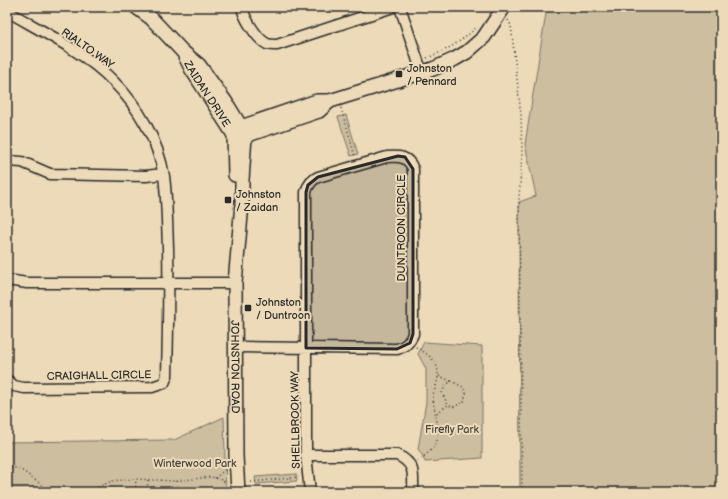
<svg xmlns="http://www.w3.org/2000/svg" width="728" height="499" viewBox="0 0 728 499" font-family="'Balsamiq Sans',sans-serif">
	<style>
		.green { fill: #cdbea0; stroke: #7c7466 }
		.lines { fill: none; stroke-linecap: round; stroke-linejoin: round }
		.minor-casing { stroke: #2b2b2b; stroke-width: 13 }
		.tertiary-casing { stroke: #2b2b2b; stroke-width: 16 }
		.path { stroke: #2b2b2b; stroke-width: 1.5; stroke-dasharray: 1 3; stroke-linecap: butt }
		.minor { stroke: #ecdab8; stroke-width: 10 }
		.tertiary { stroke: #ecdab8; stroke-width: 13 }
		.marked { fill: #2b2b2b; fill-opacity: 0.2; stroke: #2b2b2b; stroke-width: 3; stroke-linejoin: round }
		.poi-dot { fill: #2b2b2b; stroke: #ecdab8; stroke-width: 1.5 }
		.labels { text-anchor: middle; stroke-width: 4; stroke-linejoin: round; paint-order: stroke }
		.street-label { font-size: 11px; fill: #2b2b2b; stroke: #ecdab8 }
		.poi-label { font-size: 11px; fill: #2b2b2b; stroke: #ecdab8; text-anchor: start }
		.park-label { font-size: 11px; fill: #4b4842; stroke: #ecdab8 }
	</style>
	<rect width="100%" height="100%" fill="#ecdab8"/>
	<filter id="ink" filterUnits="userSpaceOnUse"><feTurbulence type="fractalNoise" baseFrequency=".025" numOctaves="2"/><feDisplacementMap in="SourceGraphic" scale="8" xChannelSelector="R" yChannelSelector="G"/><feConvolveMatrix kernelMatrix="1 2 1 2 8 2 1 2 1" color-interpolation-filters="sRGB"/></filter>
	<g filter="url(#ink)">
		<path class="green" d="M547 7H721V492H520L519 202 536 196 525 144Z
			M346 115 358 154 351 156 338 117Z
			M424 342 482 346V458L425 462 422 455 418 449 426 402V369L418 354Z
			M224 417 226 492H7V442L174 440Z
			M296 474 297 481 256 484 255 477Z"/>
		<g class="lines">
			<g class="minor-casing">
				<path id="minor" d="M242 7C244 18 257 39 267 44 270 45 274 45 277 45L393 7
					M400 7 422 73
					M7 11C41 31 85 52 113 81 138 106 158 140 164 176 167 200 167 224 168 248 169 291 168 333 167 376L164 383 152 387 24 388 14 386 7 380
					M7 161 22 162 50 174 146 176 163 174
					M7 280 27 283H235
					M236 347 397 349C406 346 409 343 413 334V169C408 156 399 156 387 157L318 177C311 180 308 185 306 192V455L310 492
					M306 455H397C416 464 413 474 413 492"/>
			</g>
			<g class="tertiary-casing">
				<g id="tertiary">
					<path id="s1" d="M136 7 151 18 183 52 199 65 225 101 241 127 245 136 242 180V204L235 283 236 456 238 492"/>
					<path id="s2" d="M185 56 192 70 234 135"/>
					<path d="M237 135 245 136 319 111 330 101"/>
					<path d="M235 175 234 135 241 127 317 101H330L433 69 455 59 467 52 484 37 504 7"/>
				</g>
			</g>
			<path class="path" d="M508 20 511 25 521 115 522 155 519 198 522 492
				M427 58C446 51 462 41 477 27
				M341 108 355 156
				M416 347C434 358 442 365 436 386 435 390 432 394 433 398 436 429 449 439 418 461
				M439 376 451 381
				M451 381 463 387 466 393 464 402 453 407 448 405 442 393 445 386Z
				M7 400 9 395
				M437 413 448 405
				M7 465 23 471 51 492
				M215 478 226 469
				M176 481 177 489
				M251 482 299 477
				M177 489 186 492
				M135 491 136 479
				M148 491 152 492
				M87 492 112 481 134 479 176 481 211 477 219 479 227 483
				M133 492 135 491H147L148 480
				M172 492 177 489"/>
			<use href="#minor" class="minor"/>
			<use href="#tertiary" class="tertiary"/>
		</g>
	</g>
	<path class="marked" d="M398 156 405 157 413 169V334L410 343 397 349 306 348V192L308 185 318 177Z"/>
	<g class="poi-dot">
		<rect x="395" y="70" width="8" height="8" rx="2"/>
		<rect x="224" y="196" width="8" height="8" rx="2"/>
		<rect x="244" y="304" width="8" height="8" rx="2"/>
	</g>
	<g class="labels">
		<g class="street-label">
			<text transform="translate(88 48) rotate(35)" y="4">RIALTO WAY</text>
			<text dy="4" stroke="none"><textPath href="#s2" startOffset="44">ZAIDAN DRIVE</textPath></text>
			<text transform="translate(401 228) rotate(-90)" y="4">DUNTROON CIRCLE</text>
			<text dy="4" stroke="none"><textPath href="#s1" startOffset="402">JOHNSTON ROAD</textPath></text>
			<text transform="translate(99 375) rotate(-1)" y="4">CRAIGHALL CIRCLE</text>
			<text transform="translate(295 420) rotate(-91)" y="4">SHELLBROOK WAY</text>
		</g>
		<g class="poi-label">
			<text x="407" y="72">Johnston<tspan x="407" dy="13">/ Pennard</tspan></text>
			<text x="236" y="198">Johnston<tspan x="236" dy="13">/ Zaidan</tspan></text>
			<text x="256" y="306">Johnston<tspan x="256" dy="13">/ Duntroon</tspan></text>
		</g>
		<g class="park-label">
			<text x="452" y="433">Firefly Park</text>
			<text x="195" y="467">Winterwood Park</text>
		</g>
	</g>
	<rect width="728" height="499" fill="none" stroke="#ecdab8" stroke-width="24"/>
	<rect x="12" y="12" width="704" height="475" fill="none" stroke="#2b2b2b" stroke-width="1.5" filter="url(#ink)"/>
</svg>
